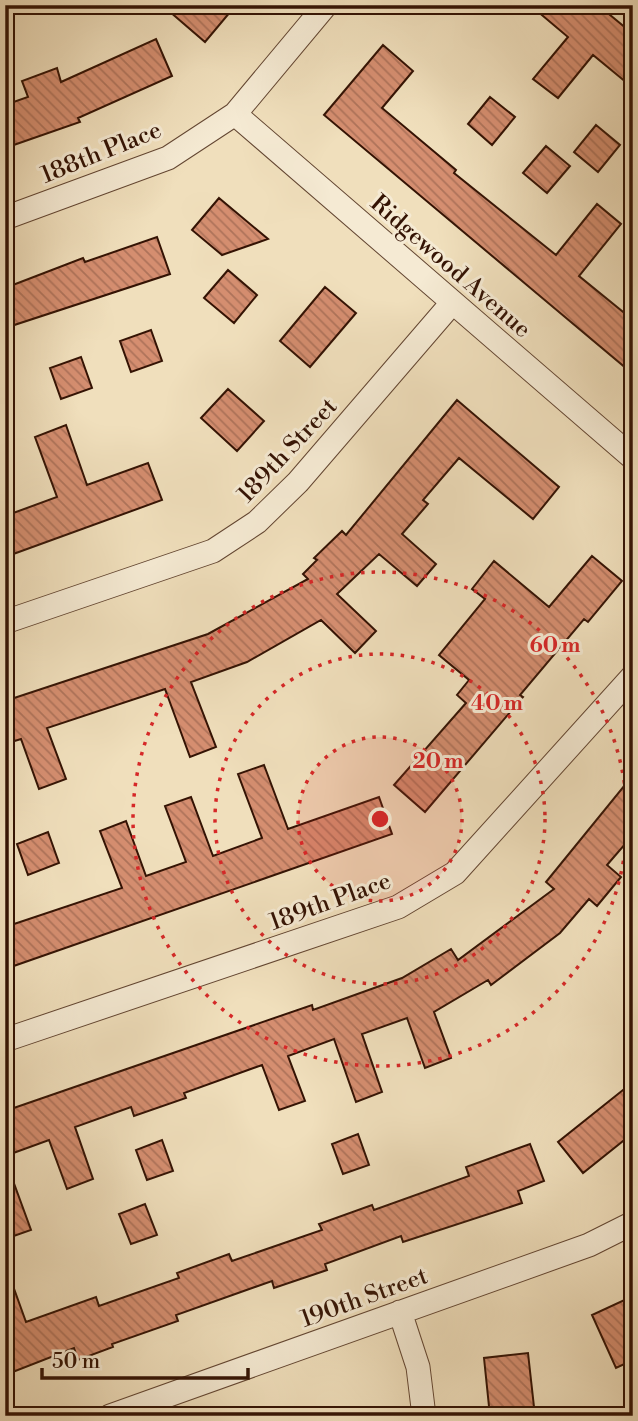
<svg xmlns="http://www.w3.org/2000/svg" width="638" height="1421" viewBox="0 0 638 1421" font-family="'Libre Bodoni',serif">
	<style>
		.building { fill: url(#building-back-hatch); stroke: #341304; stroke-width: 2 }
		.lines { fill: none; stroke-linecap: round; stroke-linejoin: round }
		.minor-casing { stroke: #634632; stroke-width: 25 }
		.minor { stroke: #f5ead3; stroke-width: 23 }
		.ring { fill: none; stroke: #d62828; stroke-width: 3.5; stroke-dasharray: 3.5 7 }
		.labels { text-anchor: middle; stroke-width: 6; stroke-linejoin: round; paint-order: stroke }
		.street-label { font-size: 24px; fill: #341304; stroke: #f5ead3 }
		.centre { fill: #d62828; stroke: #f5ead3; stroke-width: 3.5 }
		.ring-label { font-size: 21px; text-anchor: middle; font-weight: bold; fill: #d62828; stroke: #f5ead3; stroke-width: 6; stroke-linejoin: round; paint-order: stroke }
	</style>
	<defs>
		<pattern id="building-back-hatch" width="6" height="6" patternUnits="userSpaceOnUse" patternTransform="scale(1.75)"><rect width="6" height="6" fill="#d58e70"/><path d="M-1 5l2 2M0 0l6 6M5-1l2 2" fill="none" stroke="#ae735a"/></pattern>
	</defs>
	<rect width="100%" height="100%" fill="#f0dfbc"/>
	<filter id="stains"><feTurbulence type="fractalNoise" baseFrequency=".00286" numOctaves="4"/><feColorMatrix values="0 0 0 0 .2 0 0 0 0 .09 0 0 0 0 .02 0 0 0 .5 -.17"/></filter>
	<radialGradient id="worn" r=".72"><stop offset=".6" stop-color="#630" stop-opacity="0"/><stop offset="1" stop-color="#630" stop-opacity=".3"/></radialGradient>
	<path class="building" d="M162 5H236L205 42Z
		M530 5H598L633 34V88L593 55 558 98 533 79 568 37Z
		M156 39 172 76 78 118 80 122 5 148V105L28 97 22 81 57 68 61 82Z
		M383 45 413 71 382 108 456 170 454 173 556 255 597 204 621 224 579 276 633 320V374L324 115Z
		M490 97 515 117 492 145 468 124Z
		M596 125 620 145 598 172 574 152Z
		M546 146 570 166 547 193 523 173Z
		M219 198 268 239 222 255 192 230Z
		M157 237 170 274 5 328V288L83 258 85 262Z
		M228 270 257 295 234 323 204 298Z
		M325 287 356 313 310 367 280 341Z
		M151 330 162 361 131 372 120 341Z
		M81 357 92 388 61 399 50 368Z
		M228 389 264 421 237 451 201 418Z
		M457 400 559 487 533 519 459 458 423 500 428 504 402 534 436 564 417 586 379 554 337 594 376 631 355 653 321 620 247 662 191 682 216 747 190 757 165 689 47 728 66 779 39 789 21 739 5 744V701L208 634 308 579 303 574 317 560 314 558 342 531 346 535Z
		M66 425 87 485 148 463 162 500 5 557V516L57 497 35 437Z
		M592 556 622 581 588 622 584 619 520 695 523 697 425 812 394 785 466 703 457 695 469 680 439 655 485 599 472 589 494 561 549 607Z
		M264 765 288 829 379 797 392 834 5 969V927L122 888 100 831 126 821 146 876 186 862 165 806 191 797 213 856 262 838 238 774Z
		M633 775V835L607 865 621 877 597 906 589 899 560 933 491 985 488 980 434 1012 451 1058 425 1068 407 1018 362 1034 382 1092 356 1102 334 1039 288 1056 305 1101 279 1110 262 1065 184 1093 186 1098 134 1116 131 1107 75 1127 93 1179 67 1189 49 1140 5 1156V1111L312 1005 313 1010 402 978 451 949 458 960 554 889 546 882Z
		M48 832 59 863 28 875 17 844Z
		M633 1082V1133L583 1173 558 1142Z
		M358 1134 369 1165 343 1174 332 1144Z
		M162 1140 173 1171 147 1180 136 1150Z
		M530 1144 544 1181 518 1191 522 1203 403 1242 401 1236 325 1264 327 1270 274 1288 272 1281 176 1315 178 1321 112 1344 113 1347 78 1360 74 1348 5 1375V1273L8 1272 26 1322 96 1297 99 1306 179 1278 177 1273 229 1254 232 1261 322 1230 319 1224 372 1205 374 1210 469 1176 466 1167Z
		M8 1167 31 1230 5 1239V1168Z
		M145 1204 157 1235 131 1244 119 1214Z
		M633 1296V1360L616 1368 592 1315Z
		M528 1353 535 1416H490L484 1358Z"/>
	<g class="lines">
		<g class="minor-casing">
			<path id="minor" d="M235 114 633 458
				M5 218 168 158 235 114 326 5
				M5 622 213 551 257 522 298 482 452 303
				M5 1040 398 907 455 873 633 676
				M400 1312 418 1367 424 1416
				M110 1416 589 1245 633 1223"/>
		</g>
		<use href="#minor" class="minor"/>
	</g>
	<circle cx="380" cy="819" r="82" fill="#d62828" fill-opacity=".12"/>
	<g class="ring">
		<circle cx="380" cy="819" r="82"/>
		<circle cx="380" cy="819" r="165"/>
		<circle cx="380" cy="819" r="247"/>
	</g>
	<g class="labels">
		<g class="street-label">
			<text transform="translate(101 152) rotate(-22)" y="8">188th Place</text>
			<text transform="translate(451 266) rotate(41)" y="8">Ridgewood Avenue</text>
			<text transform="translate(287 450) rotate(-47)" y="8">189th Street</text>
			<text transform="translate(330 901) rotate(-20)" y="8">189th Place</text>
			<text transform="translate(364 1297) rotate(-20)" y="8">190th Street</text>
		</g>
	</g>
	<circle cx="380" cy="819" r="10" class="centre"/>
	<g class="ring-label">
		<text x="555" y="652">60 m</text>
		<text x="497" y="710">40 m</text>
		<text x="438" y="768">20 m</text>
	</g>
	<rect width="638" height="1421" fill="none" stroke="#f0dfbc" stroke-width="28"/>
	<rect x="7" y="7" width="624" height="1407" fill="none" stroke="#341304" stroke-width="3.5"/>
	<rect x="14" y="14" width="610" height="1393" fill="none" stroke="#341304" stroke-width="2"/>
	<path d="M42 1368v10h206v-10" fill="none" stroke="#341304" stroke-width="3.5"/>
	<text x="52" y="1368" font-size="21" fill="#341304" stroke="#f5ead3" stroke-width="5" paint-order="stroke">50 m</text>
	<rect width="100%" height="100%" filter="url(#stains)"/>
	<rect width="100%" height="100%" fill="url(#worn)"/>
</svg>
